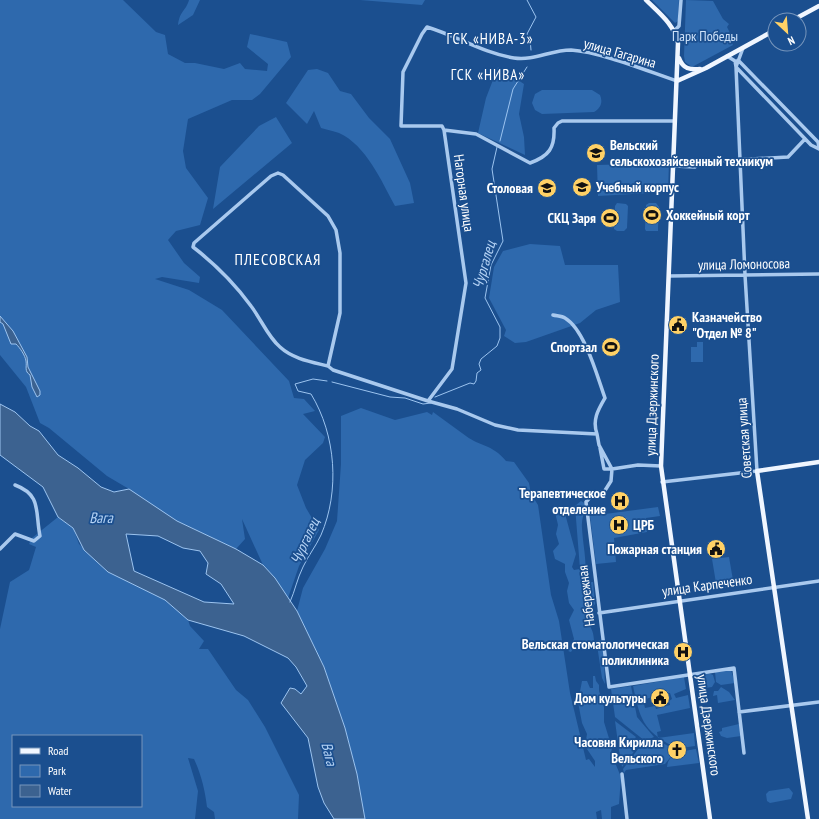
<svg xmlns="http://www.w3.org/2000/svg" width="819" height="819" viewBox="0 0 819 819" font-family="'PT Sans Narrow',sans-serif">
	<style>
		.green { fill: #2e69ad; fill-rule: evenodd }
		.water { fill: #3c6290; stroke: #9cc4f0; fill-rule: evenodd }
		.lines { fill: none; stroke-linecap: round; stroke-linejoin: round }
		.stream { stroke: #9cc4f0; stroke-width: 1 }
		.minor { stroke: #a9c9ee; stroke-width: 3.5 }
		.major { stroke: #f0f6ff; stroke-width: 4.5 }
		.labels { text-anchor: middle; stroke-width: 3.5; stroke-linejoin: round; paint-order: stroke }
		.park-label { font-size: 14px; fill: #cfe3fa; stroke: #1b4f8f }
		.street-label { font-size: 14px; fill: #fff; stroke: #1b4f8f }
		.poi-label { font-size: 14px; font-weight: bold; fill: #fff; stroke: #1b4f8f; text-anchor: end }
		.neighbourhood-label { font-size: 15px; letter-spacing: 1px; fill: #fff; stroke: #1b4f8f }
		.water-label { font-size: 15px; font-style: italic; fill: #b5d3f5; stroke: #1b4f8f }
		.quarter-label { font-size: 16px; letter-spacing: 1px; fill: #fff; stroke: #1b4f8f }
	</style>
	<rect width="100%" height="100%" fill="#1b4f8f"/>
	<path class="green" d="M0 0H123L156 32 165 35 168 54 185 63H195L224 69 240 63 245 69 267 71 268 64 247 47 250 34 287 42 291 57 260 94 252 100H232L188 119 183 151 186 168 208 198 200 225 176 231 168 240 184 263 200 277 199 283 162 277 155 279 189 290 222 310 289 381 294 398 304 399 315 411 303 414 325 437 323 443 305 460 297 485 306 508 319 530 299 566 288 598 275 578 263 565 242 519 245 539 236 549 177 521 156 509 129 489 107 476 49 428 40 423 26 387 0 355Z
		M189 0H200L193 15 178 25C180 10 186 11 189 0Z
		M360 0H425L422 5Z
		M652 0H679L678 21 675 23Z
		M686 0 713 1 723 19 729 24 727 27 731 35 729 37 733 45 692 67 685 62 684 56Z
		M498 67 524 84 519 114 524 137 525 155 478 133 486 98Z
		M317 69 328 73 340 91 351 94 369 118 390 139 410 183 414 203 395 206C382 182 366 145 339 133 334 131 327 130 321 128L314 111 307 124 286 103 308 70Z
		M542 90H592L600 95C603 102 601 108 594 112L542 114 535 110 532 103 535 94Z
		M276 117 292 143 213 209 220 167 259 126Z
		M669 163 668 192 598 196 597 165Z
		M617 203 626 204 628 206 627 228 624 231H617L614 229 615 206Z
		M649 203H656L659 207 658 228V231H646L645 229 646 205Z
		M530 244 560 246 565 265H618L620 302 596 310 580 323 526 342 515 343 504 336 506 330 489 298 494 267 503 251Z
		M697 342H703V362H691V347H697Z
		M361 408 395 420 427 412 432 415 433 412C444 420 455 428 466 436 481 447 492 444 506 461L514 462 529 483 531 494 538 505 551 595 559 621 570 693 586 760 589 759 595 767V761L585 746 587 734 582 723 578 702 582 681H587L590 688H593V676H595L596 681 599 685V691L604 706V722L612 748 611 753 621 777 619 804 611 807V819H602L601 810 596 812 597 819H365L357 774 345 728 324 667 297 611 303 588 325 549 337 521 341 464V416Z
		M581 501 586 504C585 512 581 519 582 528 583 547 588 563 584 582H593L595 604C578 625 593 619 594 640L590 647 585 649 576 644 571 652 568 651 574 639 569 620 574 610 569 603 567 591 569 583 565 572V564L555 559 553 551 559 544 556 534 558 525 555 512 561 509 564 510 576 554 572 567 574 570 580 569 575 506Z
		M658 507 660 516 646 518 647 532 614 538 616 562 596 564 590 516Z
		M58 517 73 528 79 544 96 561 108 572 170 602 188 620 190 626 204 641 199 649H208L236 690 248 700 265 727 299 795 298 819H215L214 812 207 807C205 790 201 774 194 759L188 758 198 791 195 819H0V629L10 582 29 570 30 567 36 547 29 544 32 538ZM13 736H141V806H13Z
		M729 557 734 586 717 589 712 559Z
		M599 640H602C605 650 604 672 605 684L602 678 597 645Z
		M731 670 735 683 721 685 716 682 715 672Z
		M708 673 713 675 715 682 712 687 698 689 696 675Z
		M684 677 686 689 674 694 676 698 688 695 690 708 657 715 661 731 657 732 658 738 694 733 695 746 681 748 677 746 674 747C642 730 640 718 633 686ZM666 690 667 693H670L672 699 669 701 670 705 656 709 655 706 645 708 643 700 652 697V695Z
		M631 686 637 717 654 737 645 741 615 717 611 689Z
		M721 687 729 692 735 700 718 703 717 695 713 696 714 691H718Z
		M615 721 636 737 632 742 618 743Z
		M739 724 741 736 727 738 721 736 719 732 722 731V728Z
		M656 739 673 749 674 753 665 764 626 770 624 773 623 769 638 749 642 748 645 742Z
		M632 743 636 749 622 767 618 744Z
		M696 749 699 763 667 767C668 753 684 751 696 749Z
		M789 788 793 793 791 799 770 803 767 801 766 794 769 791Z"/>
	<path class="water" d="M0 316 13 331 27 357 28 367 40 391V395L37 397 32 387 30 375C24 371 27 367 26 361 25 355 20 348 16 344H11L3 324 0 322Z
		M0 404 15 412 30 426 39 431 58 455 78 468 101 487 114 492 129 489 177 521 236 549 263 565 275 578 297 611 324 667 345 728 357 774 365 819H334L324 803 318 787 308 738 281 703 290 688 295 689 301 694 307 686 296 667 288 658 244 636 188 620 165 600 108 572 84 550 73 528 58 517 43 487 0 455ZM126 534 158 536 183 548 200 551 208 563 206 574 221 584 234 604 204 602 134 571Z"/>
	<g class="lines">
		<path class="stream" d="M527 0 536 17 527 34 530 39 531 50
			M500 141 513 89 527 67
			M332 382 390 397 405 398 423 404 431 403
			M435 397 470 383 474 384 476 381 477 373 481 370 479 364 481 359 497 346 500 338V327L485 298 491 265 503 241 492 169 497 147
			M290 602C295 591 297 579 303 567 308 556 316 546 321 535 340 491 336 435 311 394L298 391 295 384 313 379 327 381"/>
		<path class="minor" d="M674 31 679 26 681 0
			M743 48 736 67 811 145 819 149
			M738 60 818 142 819 148
			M675 121H562L558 123 554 128C555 148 549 156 530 163L476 134 444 130 442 126H401L403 72 422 34 427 27C457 36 483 53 514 58 534 61 551 50 571 50 601 52 647 71 677 81
			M674 166 695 167 697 162 788 157 805 139
			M669 276 819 274
			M553 315C557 316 562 316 565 318 585 330 597 376 605 398 598 410 592 420 597 434
			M328 366C312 362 293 359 280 347 268 337 261 319 251 306 235 284 215 264 193 247L194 243 271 176 278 173 283 175 328 216 336 230 340 253V313L328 366 333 370 428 401 452 369 466 283 444 130
			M428 401 457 409 495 425 518 430 597 434 599 445 612 469 638 465 661 466
			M600 448 604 469H612L611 481 604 492 594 493 586 502 609 687 734 668 744 753
			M662 482 757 471 745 275 736 67 735 61 727 56
			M0 549 15 534 34 541 40 536C35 512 42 495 15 485
			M599 613 819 581
			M739 712 819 702
			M622 774 627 819"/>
		<path class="major" d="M646 0C659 13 674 24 678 43L661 466 710 819
			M793 20 819 6
			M679 58C683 69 690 70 700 69
			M677 81 706 68 775 30
			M808 819 757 471 819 462"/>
	</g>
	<defs>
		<g id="university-disc" transform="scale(1)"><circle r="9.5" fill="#ffd166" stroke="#1b4f8f"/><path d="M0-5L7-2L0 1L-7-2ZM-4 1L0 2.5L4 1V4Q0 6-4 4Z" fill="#111"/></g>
		<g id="stadium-disc" transform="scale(1)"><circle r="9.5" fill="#ffd166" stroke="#1b4f8f"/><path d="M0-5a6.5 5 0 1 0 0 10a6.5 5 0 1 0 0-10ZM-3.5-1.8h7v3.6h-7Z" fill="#111"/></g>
		<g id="civic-disc" transform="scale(1)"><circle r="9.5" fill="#ffd166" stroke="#1b4f8f"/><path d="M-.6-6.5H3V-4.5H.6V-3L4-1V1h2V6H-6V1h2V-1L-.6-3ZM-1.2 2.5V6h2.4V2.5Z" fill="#111"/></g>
		<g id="hospital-disc" transform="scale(1)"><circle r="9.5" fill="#ffd166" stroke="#1b4f8f"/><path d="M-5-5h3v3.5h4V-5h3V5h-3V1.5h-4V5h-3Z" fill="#111"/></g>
		<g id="church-disc" transform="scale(1)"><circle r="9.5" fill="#ffd166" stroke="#1b4f8f"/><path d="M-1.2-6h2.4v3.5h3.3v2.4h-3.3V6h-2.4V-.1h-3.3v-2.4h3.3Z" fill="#111"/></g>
	</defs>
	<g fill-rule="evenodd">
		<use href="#university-disc" x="596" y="153"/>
		<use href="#university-disc" x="582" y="187"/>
		<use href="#university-disc" x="547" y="188"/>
		<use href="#stadium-disc" x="652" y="215"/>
		<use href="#stadium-disc" x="610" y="218"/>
		<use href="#civic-disc" x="678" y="325"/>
		<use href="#stadium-disc" x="611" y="347"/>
		<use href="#hospital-disc" x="620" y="501"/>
		<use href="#hospital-disc" x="619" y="525"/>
		<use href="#civic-disc" x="716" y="549"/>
		<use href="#hospital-disc" x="683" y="652"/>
		<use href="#civic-disc" x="660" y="698"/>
		<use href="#church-disc" x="677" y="750"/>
	</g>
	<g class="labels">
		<g class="park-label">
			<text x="705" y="41">Парк Победы</text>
		</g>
		<g class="street-label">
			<text transform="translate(620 53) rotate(16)" y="5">улица Гагарина</text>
			<text transform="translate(464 193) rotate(82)" y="5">Нагорная улица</text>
			<text transform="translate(744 264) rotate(-1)" y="5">улица Ломоносова</text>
			<text transform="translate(652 405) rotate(-88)" y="5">улица Дзержинского</text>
			<text transform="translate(744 438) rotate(-94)" y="5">Советская улица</text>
			<text transform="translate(707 585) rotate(-8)" y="5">улица Карпеченко</text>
			<text transform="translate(586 596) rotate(-97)" y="5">Набережная</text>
			<text transform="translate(709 725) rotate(82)" y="5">улица Дзержинского</text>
		</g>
		<g class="poi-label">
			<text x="610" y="150" text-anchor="start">Вельский<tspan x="610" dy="16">сельскохозяйсвенный техникум</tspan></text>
			<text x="596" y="192" text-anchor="start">Учебный корпус</text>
			<text x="533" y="193">Столовая</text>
			<text x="666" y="220" text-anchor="start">Хоккейный корт</text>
			<text x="596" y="223">СКЦ Заря</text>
			<text x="692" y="322" text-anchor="start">Казначейство<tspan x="692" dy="16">"Отдел № 8"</tspan></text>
			<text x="597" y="352">Спортзал</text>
			<text x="606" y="498">Терапевтическое<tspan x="606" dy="16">отделение</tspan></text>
			<text x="633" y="530" text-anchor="start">ЦРБ</text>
			<text x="702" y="554">Пожарная станция</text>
			<text x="669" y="649">Вельская стоматологическая<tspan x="669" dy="16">поликлиника</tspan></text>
			<text x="646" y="703">Дом культуры</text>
			<text x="663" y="747">Часовня Кирилла<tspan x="663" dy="16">Вельского</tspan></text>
		</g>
		<g class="neighbourhood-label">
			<text x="490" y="44">ГСК «НИВА-3»</text>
			<text x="488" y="80">ГСК «НИВА»</text>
		</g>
		<g class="water-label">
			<text transform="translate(484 265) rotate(-74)" y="5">Чургалец</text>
			<text x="101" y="523">Вага</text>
			<text transform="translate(305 541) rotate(-65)" y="5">Чургалец</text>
			<text transform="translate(329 754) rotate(76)" y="5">Вага</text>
		</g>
		<g class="quarter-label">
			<text x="278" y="265">ПЛЕСОВСКАЯ</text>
		</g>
	</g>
	<rect x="12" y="735" width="130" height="72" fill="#1b4f8f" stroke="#7695bc"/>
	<rect x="20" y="748" width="20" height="6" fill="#f0f6ff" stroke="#7695bc"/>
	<text x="48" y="755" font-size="12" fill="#ffffff">Road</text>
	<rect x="20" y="765" width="20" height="12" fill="#2e69ad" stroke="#7695bc"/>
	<text x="48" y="775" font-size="12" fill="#ffffff">Park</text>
	<rect x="20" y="785" width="20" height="12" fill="#3c6290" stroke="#7695bc"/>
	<text x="48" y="795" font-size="12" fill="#ffffff">Water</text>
	<g transform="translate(787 32) rotate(154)"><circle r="19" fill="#1b4f8f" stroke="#7695bc"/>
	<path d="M0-3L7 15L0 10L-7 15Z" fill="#ffd166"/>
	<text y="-6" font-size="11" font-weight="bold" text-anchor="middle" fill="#ffffff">N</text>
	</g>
</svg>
